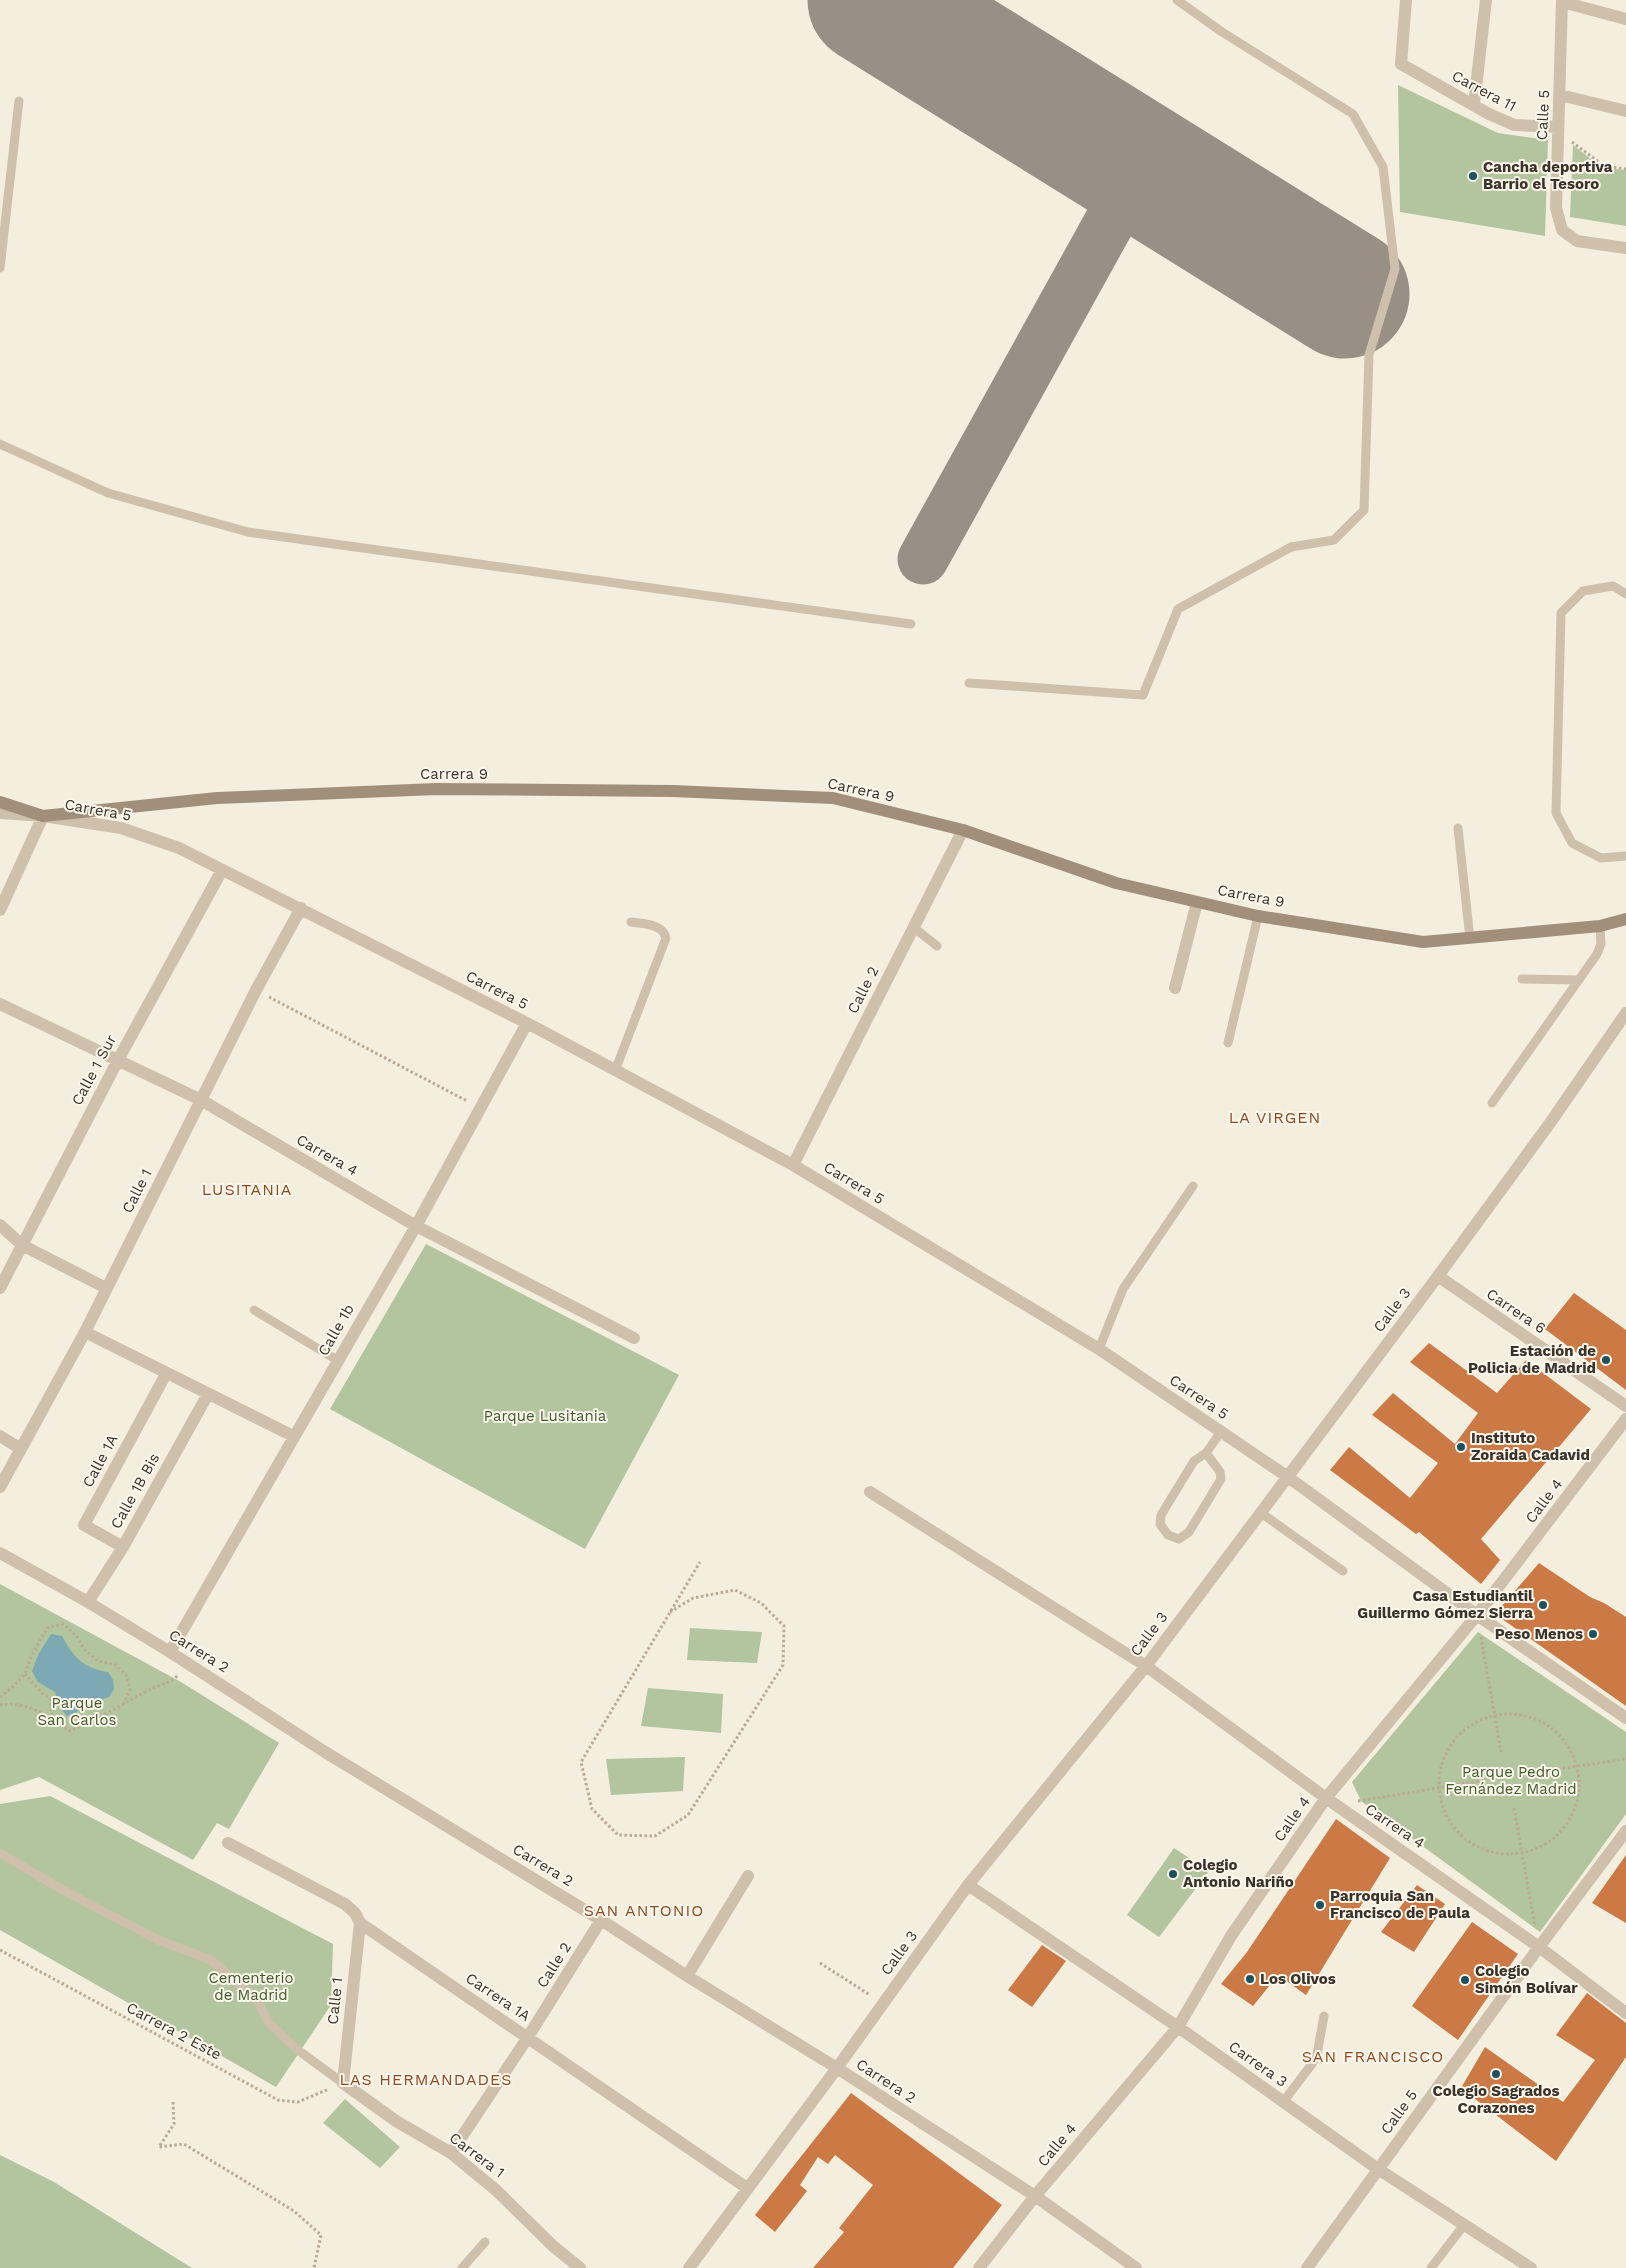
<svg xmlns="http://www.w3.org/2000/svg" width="1626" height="2268" viewBox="0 0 1626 2268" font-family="'Work Sans',sans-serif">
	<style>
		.green { fill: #b2c59e }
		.water { fill: #7ca9b3 }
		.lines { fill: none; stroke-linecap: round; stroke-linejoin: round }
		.taxiway { stroke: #989084; stroke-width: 51 }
		.runway { stroke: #989084; stroke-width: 129 }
		.building { fill: #cc7a45 }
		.path { stroke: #baaa94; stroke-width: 3; stroke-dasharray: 2.5 2.5; stroke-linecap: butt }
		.lane { stroke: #cec0aa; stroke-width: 9 }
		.street { stroke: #cec0aa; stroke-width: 12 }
		.secondary { stroke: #a28f7b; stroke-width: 12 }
		.poi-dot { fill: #1c515f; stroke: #fbf7ec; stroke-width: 2 }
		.labels { text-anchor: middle; stroke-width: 4; stroke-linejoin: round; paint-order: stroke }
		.street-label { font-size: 15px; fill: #3b322a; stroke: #fbf7ec }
		.poi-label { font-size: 15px; font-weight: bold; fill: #3b322a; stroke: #fbf7ec; text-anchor: start }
		.park-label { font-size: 15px; fill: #435b2c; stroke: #fbf7ec }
		.neighbourhood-label { font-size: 16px; letter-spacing: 1px; fill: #8f491e; stroke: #fbf7ec }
	</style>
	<rect width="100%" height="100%" fill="#f4eedf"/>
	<path class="green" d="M1398 85 1498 133 1548 140 1545 236 1400 212Z
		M1573 145 1602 168 1626 170V226L1570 217Z
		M426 1244 679 1375 585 1549 330 1409Z
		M0 1584 181 1682 279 1743 229 1829 217 1823 193 1860 39 1777 0 1790Z
		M690 1628 762 1632 757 1663 687 1660Z
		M1478 1632 1626 1732V1814L1540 1932 1361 1801 1352 1782Z
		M648 1688 723 1694 721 1733 641 1726Z
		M685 1757 683 1791 611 1795 606 1759Z
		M50 1796 333 1944 331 2005 276 2087 0 1930V1804Z
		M1174 1848 1209 1871 1159 1937 1127 1915Z
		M345 2099 400 2147 380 2168 323 2123Z
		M0 2155 54 2182 192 2268H0Z"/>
	<path class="water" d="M51 1634 62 1636C73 1657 83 1668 108 1672L113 1680 114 1689 109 1697 86 1705 77 1712 67 1716 61 1709 55 1692 38 1682 32 1671 38 1655Z"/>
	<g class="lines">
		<path class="taxiway" d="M923 559 1140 167"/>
		<path class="runway" d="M872 0 1345 294"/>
	</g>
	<path class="building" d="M1574 1293 1626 1330V1390L1545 1329Z
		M1429 1343 1497 1393 1526 1360 1591 1409 1481 1539 1500 1560 1481 1584 1419 1532 1416 1534 1330 1470 1349 1447 1410 1498 1438 1463 1372 1415 1393 1393 1455 1444 1478 1413 1410 1362Z
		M1539 1563 1590 1597 1604 1603 1626 1617V1706L1495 1614Z
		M1336 1819 1390 1858 1306 1995 1278 1975 1253 2006 1221 1984 1247 1952Z
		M1626 1855V1923L1592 1903Z
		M1417 1885 1445 1904 1414 1952 1381 1932Z
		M1472 1922 1518 1954 1458 2040 1412 2006Z
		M1042 1945 1066 1961 1032 2007 1008 1990Z
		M1587 1993 1626 2023V2057L1556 2161 1461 2088 1485 2047 1563 2102 1595 2060 1556 2035Z
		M851 2093 1002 2205 953 2268H813L844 2232 839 2228 873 2185 835 2155 828 2164 818 2157 800 2185 807 2191 775 2232 755 2215Z"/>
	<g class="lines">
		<path class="path" d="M1572 142 1604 166 1626 169
			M269 997 467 1101
			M670 1612 693 1598 735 1590 761 1603 784 1626 783 1665 688 1815 655 1836 618 1835 592 1809 581 1762 700 1562
			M1481 1637 1501 1752
			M25 1674 42 1693 50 1698 52 1719
			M0 1697 14 1686 25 1674 31 1657 47 1628 63 1624 76 1635 84 1649 98 1661 116 1665 126 1675 130 1690 123 1705
			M0 1705C26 1700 49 1717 70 1731 97 1720 121 1705 147 1691 158 1684 169 1685 178 1675
			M1439 1784a70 70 0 1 1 140 0a70 70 0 1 1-140 0Z
			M1538 1772 1626 1759
			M1358 1801 1481 1781
			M1514 1808 1535 1926
			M0 1950 278 2100 298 2102 329 2089
			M820 1963 870 1995
			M173 2102 174 2124 159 2147 184 2144 294 2211 321 2235 314 2268"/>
		<path class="lane" d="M0 268 19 101
			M0 444 108 493 248 532 911 624
			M1626 594 1613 586 1583 591 1561 613 1556 813 1572 843 1601 858 1626 856
			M969 683 1143 695 1178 609 1291 547 1334 540 1364 510 1369 355 1395 269 1383 167 1353 114 1222 32 1177 0
			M1458 828 1470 939
			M913 927 937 946
			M1522 979 1579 980
			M1228 1043 1258 916
			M615 1071 666 938C663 924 644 924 631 922
			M1492 1103 1597 954 1601 944 1600 926
			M254 1310 337 1360
			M1099 1349 1123 1289 1193 1186
			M1206 1453 1194 1461 1161 1515 1160 1524 1168 1535 1179 1539 1189 1532 1221 1479 1220 1472 1206 1453 1221 1432
			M1261 1513 1343 1571
			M0 1853 61 1889 158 1940 211 1960 257 2000 269 2023 299 2051 343 2083
			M1283 2102 1312 2064 1317 2054 1324 2016
			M462 2268 485 2242
			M1431 2268 1464 2225"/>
		<path class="street" d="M1406 0 1401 64 1489 114 1514 125 1558 127
			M1562 0 1556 208 1562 230 1577 241 1626 248
			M1562 2 1626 19
			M1560 95 1626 111
			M1474 105 1486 0
			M0 813 43 816 121 828 179 848 527 1023 793 1165 1099 1349 1288 1477 1477 1615 1626 1718
			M0 910 43 816
			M1175 988 1197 902
			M0 1004 201 1100 416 1226 634 1338
			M793 1165 963 830
			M0 1225 22 1245 106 1288
			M1438 1276 1626 1406
			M0 1288 118 1060 222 870
			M85 1332 293 1436
			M0 1436 21 1449
			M0 1487 85 1332 256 990 301 908
			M870 1492 1146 1666 1326 1798 1539 1947 1626 2013
			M123 1547 84 1525 166 1374
			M0 1553 88 1602 170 1652 325 1752 601 1920 687 1976 837 2068 1035 2196 1136 2268
			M88 1602 123 1547 208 1394
			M170 1652 416 1226 527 1023
			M228 1843 345 1904 355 1913 360 1923 747 2188
			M968 1885 1178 2027 1378 2169 1531 2268
			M360 1923 343 2083 396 2121 451 2153 496 2190 553 2246 580 2268
			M687 1976 748 1876
			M451 2153 528 2037 601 1920
			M689 2268 837 2068 968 1885 1146 1666 1438 1276 1550 1123 1626 1013
			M979 2268 1035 2196 1178 2027 1231 1936 1326 1798 1477 1615 1626 1419
			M1307 2268 1539 1947 1626 1831"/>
		<path class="secondary" d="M0 802 43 816 217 798 436 789 673 791 833 798 963 830 1116 883 1258 916 1423 942 1600 926 1626 919"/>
	</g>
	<g class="poi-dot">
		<circle cx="1473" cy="176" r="5"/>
		<circle cx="1606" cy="1360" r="5"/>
		<circle cx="1461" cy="1447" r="5"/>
		<circle cx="1543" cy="1605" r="5"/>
		<circle cx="1593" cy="1634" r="5"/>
		<circle cx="1173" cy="1874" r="5"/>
		<circle cx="1320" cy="1905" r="5"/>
		<circle cx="1250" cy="1979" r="5"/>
		<circle cx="1465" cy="1980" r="5"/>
		<circle cx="1496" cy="2074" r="5"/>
	</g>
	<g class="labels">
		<g class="street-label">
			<text transform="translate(1484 91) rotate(28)" y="5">Carrera 11</text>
			<text transform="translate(1543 115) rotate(-87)" y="5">Calle 5</text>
			<text x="454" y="779">Carrera 9</text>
			<text transform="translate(861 790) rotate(12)" y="5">Carrera 9</text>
			<text transform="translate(98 810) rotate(10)" y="5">Carrera 5</text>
			<text transform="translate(1251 896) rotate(11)" y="5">Carrera 9</text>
			<text transform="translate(497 990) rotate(27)" y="5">Carrera 5</text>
			<text transform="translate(863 990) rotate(-63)" y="5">Calle 2</text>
			<text transform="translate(94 1070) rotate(-62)" y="5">Calle 1 Sur</text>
			<text transform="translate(327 1155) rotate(30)" y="5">Carrera 4</text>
			<text transform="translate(854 1183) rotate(31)" y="5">Carrera 5</text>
			<text transform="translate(137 1191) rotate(-63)" y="5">Calle 1</text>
			<text transform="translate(1392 1310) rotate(-53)" y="5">Calle 3</text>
			<text transform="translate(1516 1311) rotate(34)" y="5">Carrera 6</text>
			<text transform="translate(336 1330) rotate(-60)" y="5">Calle 1b</text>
			<text transform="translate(1199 1397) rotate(34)" y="5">Carrera 5</text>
			<text transform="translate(100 1461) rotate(-62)" y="5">Calle 1A</text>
			<text transform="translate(135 1491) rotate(-61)" y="5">Calle 1B Bis</text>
			<text transform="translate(1544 1501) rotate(-53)" y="5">Calle 4</text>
			<text transform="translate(1149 1634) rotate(-53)" y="5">Calle 3</text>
			<text transform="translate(199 1651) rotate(32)" y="5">Carrera 2</text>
			<text transform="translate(1292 1819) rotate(-55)" y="5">Calle 4</text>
			<text transform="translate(1395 1826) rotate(34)" y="5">Carrera 4</text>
			<text transform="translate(543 1865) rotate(31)" y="5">Carrera 2</text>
			<text transform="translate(899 1953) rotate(-54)" y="5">Calle 3</text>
			<text transform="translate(554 1965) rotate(-58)" y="5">Calle 2</text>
			<text transform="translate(498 1997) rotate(34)" y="5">Carrera 1A</text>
			<text transform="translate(335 2001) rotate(-84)" y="5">Calle 1</text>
			<text transform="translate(174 2031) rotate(28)" y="5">Carrera 2 Este</text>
			<text transform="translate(1258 2064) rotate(35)" y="5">Carrera 3</text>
			<text transform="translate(886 2081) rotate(33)" y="5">Carrera 2</text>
			<text transform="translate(1399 2112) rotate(-54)" y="5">Calle 5</text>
			<text transform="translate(1057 2145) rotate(-50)" y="5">Calle 4</text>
			<text transform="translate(477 2155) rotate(37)" y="5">Carrera 1</text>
		</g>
		<g class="poi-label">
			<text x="1483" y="172">Cancha deportiva<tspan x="1483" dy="17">Barrio el Tesoro</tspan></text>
			<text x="1596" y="1356" text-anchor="end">Estación de<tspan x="1596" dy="17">Policia de Madrid</tspan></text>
			<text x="1471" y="1443">Instituto<tspan x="1471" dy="17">Zoraida Cadavid</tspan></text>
			<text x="1533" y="1601" text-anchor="end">Casa Estudiantil<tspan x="1533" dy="17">Guillermo Gómez Sierra</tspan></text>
			<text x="1583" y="1639" text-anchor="end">Peso Menos</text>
			<text x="1183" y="1870">Colegio<tspan x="1183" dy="17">Antonio Nariño</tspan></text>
			<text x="1330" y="1901">Parroquia San<tspan x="1330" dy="17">Francisco de Paula</tspan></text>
			<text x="1475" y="1976">Colegio<tspan x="1475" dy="17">Simón Bolívar</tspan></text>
			<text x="1260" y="1984">Los Olivos</text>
			<text x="1496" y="2096" text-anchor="middle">Colegio Sagrados<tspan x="1496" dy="17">Corazones</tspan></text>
		</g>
		<g class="park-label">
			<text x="545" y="1421">Parque Lusitania</text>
			<text x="77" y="1708">Parque<tspan x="77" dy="17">San Carlos</tspan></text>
			<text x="1511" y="1777">Parque Pedro<tspan x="1511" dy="17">Fernández Madrid</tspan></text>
			<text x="251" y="1983">Cementerio<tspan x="251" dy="17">de Madrid</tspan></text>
		</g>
		<g class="neighbourhood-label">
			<text x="1275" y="1123">LA VIRGEN</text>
			<text x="247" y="1195">LUSITANIA</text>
			<text x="644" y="1916">SAN ANTONIO</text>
			<text x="1373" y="2062">SAN FRANCISCO</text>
			<text x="426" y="2085">LAS HERMANDADES</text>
		</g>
	</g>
</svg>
